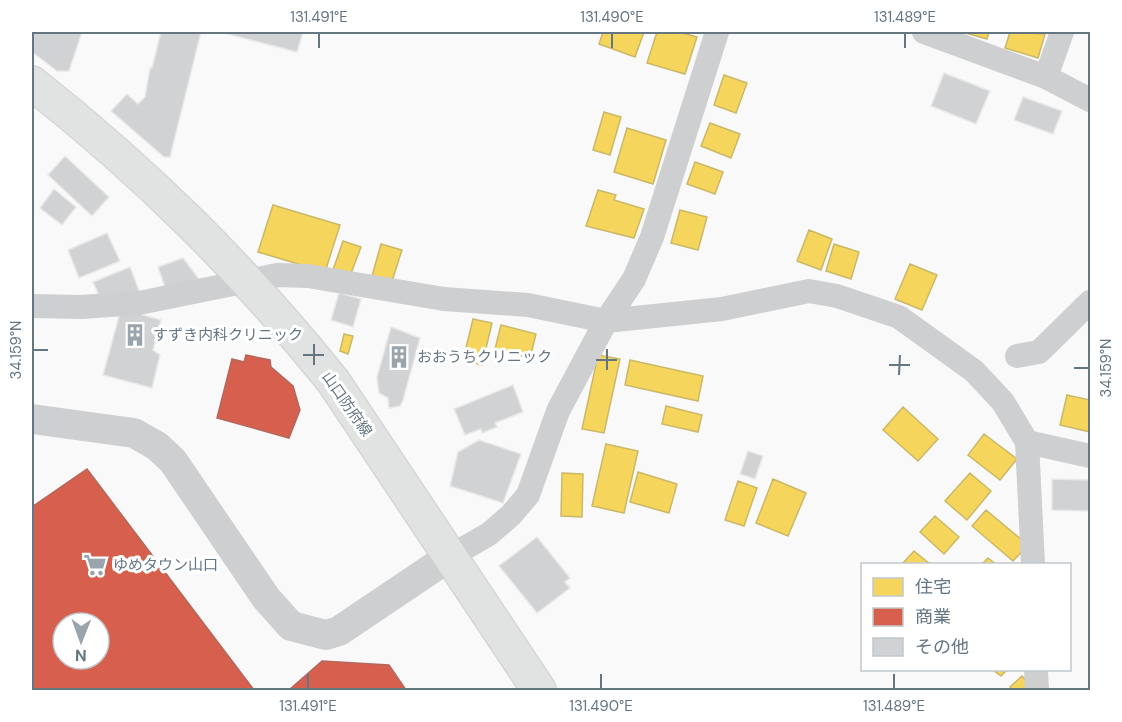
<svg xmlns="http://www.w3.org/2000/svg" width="1122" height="722" viewBox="0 0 1122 722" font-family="'DM Sans','Noto Sans JP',sans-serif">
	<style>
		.homes { fill: #f6d55c; stroke: #cab868; stroke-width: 1.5 }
		.shops { fill: #d6604d; stroke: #b4675d; stroke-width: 1.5; fill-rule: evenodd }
		.building { fill: #d0d2d3; stroke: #e8e8e8; stroke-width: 1.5 }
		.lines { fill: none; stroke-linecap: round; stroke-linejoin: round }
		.primary-casing { stroke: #d5d6d7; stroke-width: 36 }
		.minor { stroke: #cecfd0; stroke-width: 24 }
		.tertiary { stroke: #cecfd0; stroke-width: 30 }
		.primary { stroke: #e1e2e2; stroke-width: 33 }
		.ticks { fill: none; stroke: #657683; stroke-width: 2 }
		.labels { text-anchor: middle; stroke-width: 6; stroke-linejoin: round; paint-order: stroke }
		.poi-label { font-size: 15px; fill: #657683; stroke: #fff; text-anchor: start }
		.street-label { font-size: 15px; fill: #657683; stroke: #fff }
		.neatline { fill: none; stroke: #657683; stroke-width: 2 }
		.ticks-label { font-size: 15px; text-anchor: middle; fill: #657683 }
	</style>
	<rect width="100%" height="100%" fill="#f9f9f9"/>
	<path class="homes" d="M603 32H644L635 57 599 44Z
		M657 32H679L697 37 685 74 647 63Z
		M962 32H989L987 39Z
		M1010 32 1045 34 1038 58 1005 48Z
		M724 75 747 83 736 113 714 105Z
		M604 112 621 117 610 155 593 150Z
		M710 123 740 134 731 158 701 146Z
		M627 128 666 140 653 184 614 172Z
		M695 162 723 172 715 194 687 184Z
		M598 190 616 195 614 200 644 209 634 238 586 226Z
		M273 205 340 225 325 272 258 252Z
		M680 210 707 217 698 250 671 243Z
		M809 230 832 239 821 270 797 261Z
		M343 241 361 247 350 276 333 270Z
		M381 244 402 250 392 281 372 276Z
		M834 244 859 252 851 279 826 271Z
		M910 264 937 275 922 310 895 299Z
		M473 319 492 323 482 365 463 360Z
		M501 325 536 334 530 358 495 349Z
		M344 334 353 336 348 354 340 351Z
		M598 355 620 359 604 433 582 429Z
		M630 360 703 376 698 401 625 385Z
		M1067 395 1090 400V432L1060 425Z
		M666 406 702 415 698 432 662 424Z
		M903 407 938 439 918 461 883 430Z
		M984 434 1017 459 1000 480 968 455Z
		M606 444 638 451 624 513 592 506Z
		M638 472 677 484 669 513 630 502Z
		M562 473 583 474 582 517 561 516Z
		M970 473 991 491 967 520 945 501Z
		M773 479 806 493 788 536 756 523Z
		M738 481 757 488 744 526 725 520Z
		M986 510 1028 545 1013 561 972 526Z
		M935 516 959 537 944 554 920 532Z
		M914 551 930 564H902Z
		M988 558 996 564H982Z
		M993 670H1007L1001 676Z
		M1022 676 1033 689 1013 690 1010 687Z"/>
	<path class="shops" d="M246 355 270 360 271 367 293 386 300 410 289 438 217 418 232 359 244 362Z
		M87 469 254 690H32V507ZM63 623H99V659H63Z
		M322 661 389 665 406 690H289Z"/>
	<path class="building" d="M32 32H82L69 71H57L32 52Z
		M161 32H201L170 157H164L111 111 127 94 138 104 145 97 150 68H152Z
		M220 32H303L297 52Z
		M944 73 990 91 976 124 931 106Z
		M1023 97 1062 111 1053 134 1014 120Z
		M65 156 109 197 92 216 48 175Z
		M54 189 76 207 62 225 40 208Z
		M107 233 120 261 79 278 68 250Z
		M183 258 199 279 166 290 158 267Z
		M130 267 141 296 101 300 93 282Z
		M339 293 361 299 353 327 331 320Z
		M121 309 161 320 153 350 160 355 152 388 103 375Z
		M391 327 420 338 403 400 400 406 389 408 388 398 379 393 377 377Z
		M513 385 523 412 495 423 497 427 482 433 481 429 465 435 454 409Z
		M479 440 521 454 503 503 450 486 458 452Z
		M748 451 763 456 755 479 740 474Z
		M1052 479 1090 480V511L1052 510Z
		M537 537 570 578 565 582 570 588 537 613 499 566Z"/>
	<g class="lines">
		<g class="primary-casing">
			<path id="primary" d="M32 83C147 174 241 267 333 381L539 690"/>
		</g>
		<path class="minor" d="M924 32 1046 77 1090 100
			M1046 77 1062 32
			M32 306 81 307 139 303 277 275 308 276 444 299 528 305 606 321 722 309 809 291 837 296 899 317 974 371 1003 402 1027 442 1033 564
			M1017 356 1039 352 1090 302
			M1027 442 1090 456
			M449 557 489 534 511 515 528 495 558 411 606 321 634 279 652 237 717 32
			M1036 670 1037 690"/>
		<path class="tertiary" d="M32 419 134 433 157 446 173 461 266 598 291 626 326 635 339 631 449 557"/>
		<use href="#primary" class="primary"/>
	</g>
	<path class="ticks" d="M319 48V33M612 48V33M905 48V33M33 350H48M303 355H324M596 360H617M314 365V344M889 365H910M1074 368H1089M607 370V349M899 375 900 355M308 689V674M601 689V674M894 689V674"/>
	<defs>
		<g id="building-bare" transform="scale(1.8)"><path d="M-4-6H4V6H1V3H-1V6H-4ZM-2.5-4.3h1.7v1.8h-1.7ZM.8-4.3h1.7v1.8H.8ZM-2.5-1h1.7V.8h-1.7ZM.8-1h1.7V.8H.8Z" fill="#99a4ac" stroke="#fff" stroke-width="2.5" paint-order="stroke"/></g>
		<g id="supermarket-bare" transform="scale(1.8)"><path d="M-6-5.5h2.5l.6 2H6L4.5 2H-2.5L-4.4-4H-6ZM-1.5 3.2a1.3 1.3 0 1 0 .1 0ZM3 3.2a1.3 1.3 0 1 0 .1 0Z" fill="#99a4ac" stroke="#fff" stroke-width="2.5" paint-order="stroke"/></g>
	</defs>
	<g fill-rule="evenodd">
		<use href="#building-bare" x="135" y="335"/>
		<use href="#building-bare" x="399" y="357"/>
		<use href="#supermarket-bare" x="95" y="565"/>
	</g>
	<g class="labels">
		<g class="poi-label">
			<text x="153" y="340">すずき内科クリニック</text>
			<text x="417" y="362">おおうちクリニック</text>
			<text x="113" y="570">ゆめタウン山口</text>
		</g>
		<g class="street-label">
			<text transform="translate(347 404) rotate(55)" y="5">山口防府線</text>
		</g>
	</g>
	<rect width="1122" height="722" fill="none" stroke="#ffffff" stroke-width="66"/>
	<rect x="861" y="563" width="210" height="108" fill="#ffffff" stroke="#c1c8cd" stroke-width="1.5"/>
	<rect x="873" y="578" width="30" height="18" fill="#f6d55c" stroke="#c1c8cd" stroke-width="1.5"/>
	<text x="915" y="593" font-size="18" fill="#657683">住宅</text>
	<rect x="873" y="608" width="30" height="18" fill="#d6604d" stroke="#c1c8cd" stroke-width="1.5"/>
	<text x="915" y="623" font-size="18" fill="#657683">商業</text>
	<rect x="873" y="638" width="30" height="18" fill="#d0d2d3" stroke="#c1c8cd" stroke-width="1.5"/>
	<text x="915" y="653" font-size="18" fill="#657683">その他</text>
	<g transform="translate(81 641) rotate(181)"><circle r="28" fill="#ffffff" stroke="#c1c8cd" stroke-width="1.5"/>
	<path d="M0-4.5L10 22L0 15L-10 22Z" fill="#99a4ac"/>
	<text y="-9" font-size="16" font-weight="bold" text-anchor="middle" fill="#657683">N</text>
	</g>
	<rect x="33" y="33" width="1056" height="656" class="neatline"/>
	<g class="ticks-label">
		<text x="319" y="22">131.491°E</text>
		<text x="612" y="22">131.490°E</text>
		<text x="905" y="22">131.489°E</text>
		<text transform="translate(16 350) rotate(-90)" y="5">34.159°N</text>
		<text transform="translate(1106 368) rotate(-90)" y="5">34.159°N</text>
		<text x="308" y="711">131.491°E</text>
		<text x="601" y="711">131.490°E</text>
		<text x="894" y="711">131.489°E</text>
	</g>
</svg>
